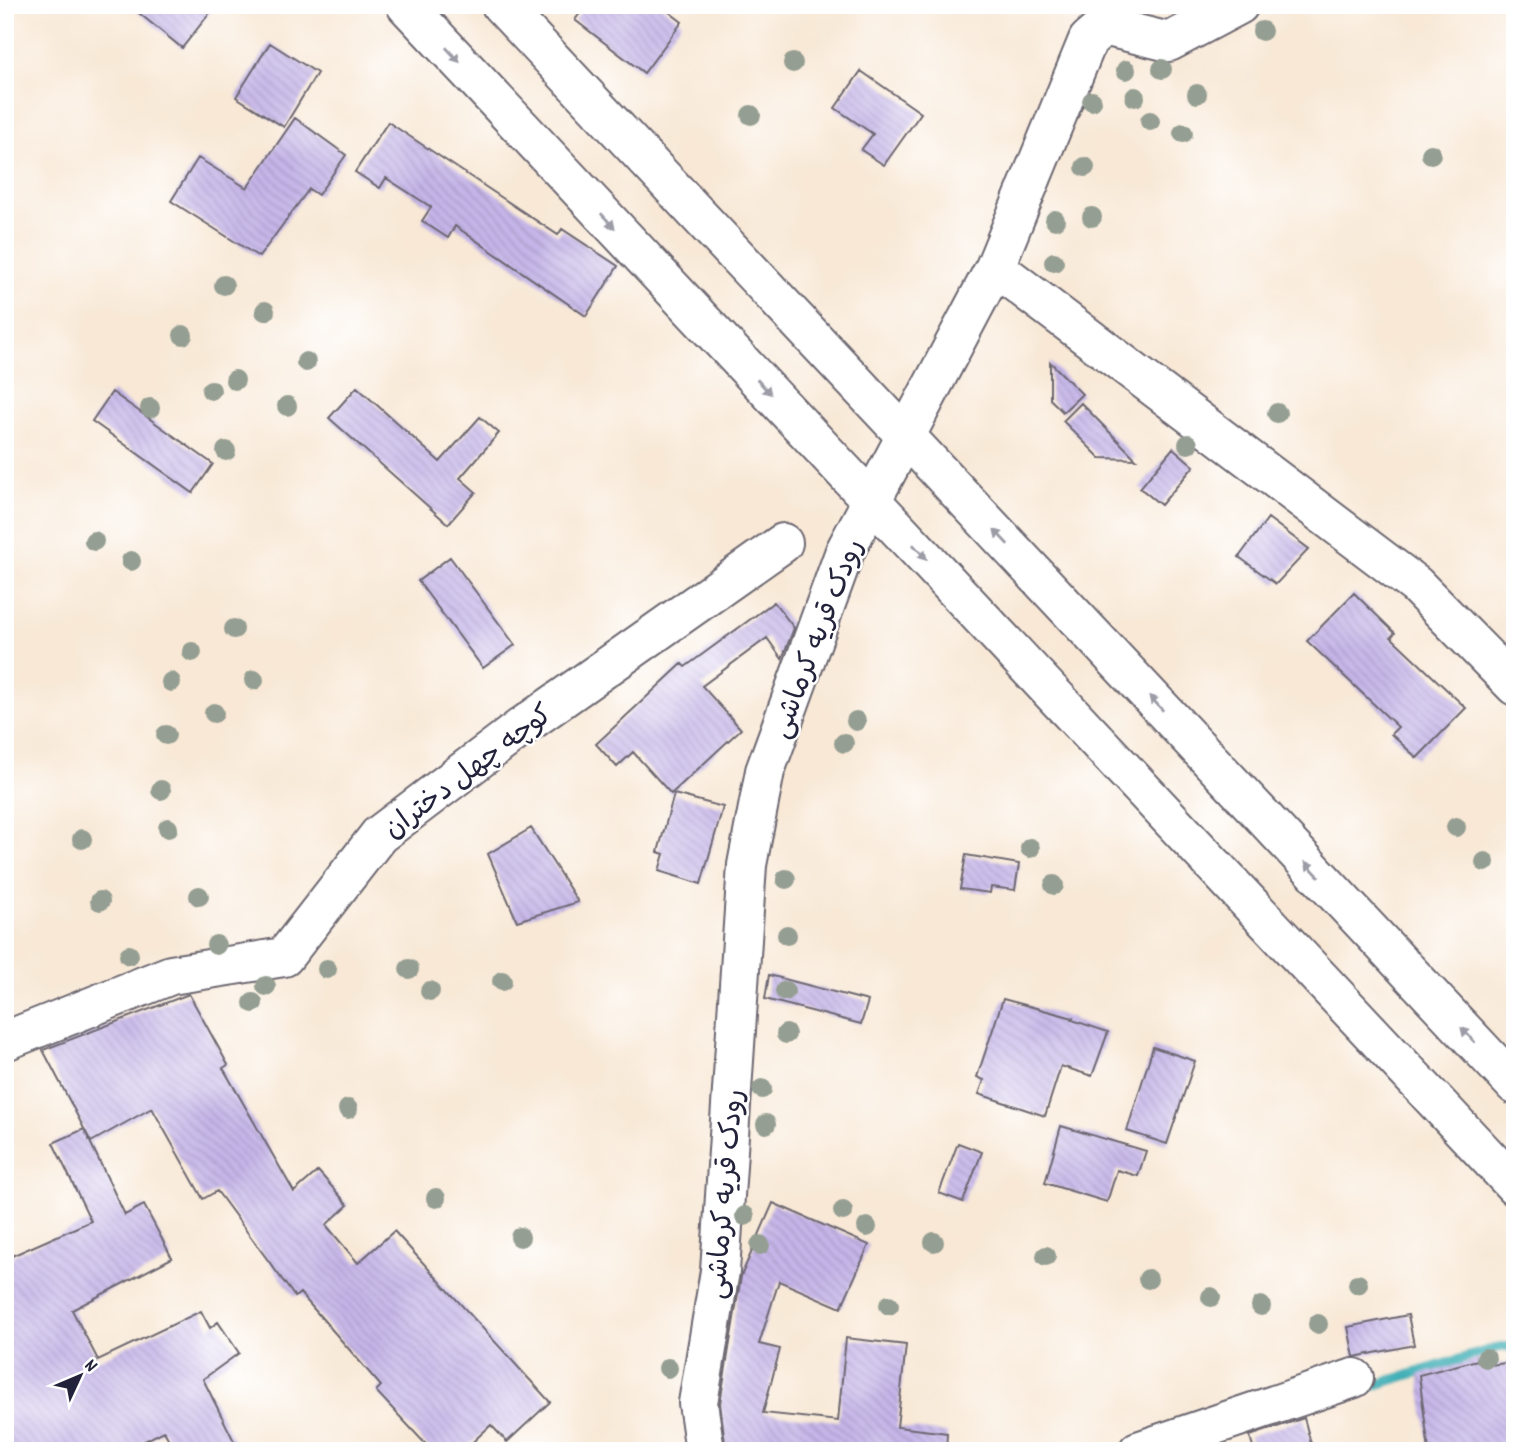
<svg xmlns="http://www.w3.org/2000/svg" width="1520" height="1456" viewBox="0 0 1520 1456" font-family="Dekko,'Playpen Sans Arabic',sans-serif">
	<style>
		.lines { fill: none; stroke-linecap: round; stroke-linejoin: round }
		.stream { stroke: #3daeb5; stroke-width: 10 }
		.building { fill: url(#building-back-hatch) }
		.minor-casing { stroke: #6d6771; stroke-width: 42 }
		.minor { stroke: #fff; stroke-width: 38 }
		.tree { fill: #959e92 }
		.oneway { fill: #9c9ca7 }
		.labels { text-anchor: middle; stroke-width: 5; stroke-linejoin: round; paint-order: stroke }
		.street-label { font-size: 28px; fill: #22223b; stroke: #fff }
	</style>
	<defs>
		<pattern id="building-back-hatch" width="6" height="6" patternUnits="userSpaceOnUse" patternTransform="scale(1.75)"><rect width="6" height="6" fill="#c5b5e8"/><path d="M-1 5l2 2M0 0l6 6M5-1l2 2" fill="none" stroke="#a99bc8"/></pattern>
	</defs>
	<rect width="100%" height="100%" fill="#fff"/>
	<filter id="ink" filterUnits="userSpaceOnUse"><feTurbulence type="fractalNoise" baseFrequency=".0143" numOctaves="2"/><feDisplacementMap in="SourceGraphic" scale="14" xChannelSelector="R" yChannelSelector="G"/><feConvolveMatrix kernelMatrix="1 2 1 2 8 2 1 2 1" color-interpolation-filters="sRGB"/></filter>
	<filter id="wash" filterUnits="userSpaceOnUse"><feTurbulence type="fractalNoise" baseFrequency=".00686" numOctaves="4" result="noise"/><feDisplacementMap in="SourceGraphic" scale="28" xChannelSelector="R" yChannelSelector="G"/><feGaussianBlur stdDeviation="1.57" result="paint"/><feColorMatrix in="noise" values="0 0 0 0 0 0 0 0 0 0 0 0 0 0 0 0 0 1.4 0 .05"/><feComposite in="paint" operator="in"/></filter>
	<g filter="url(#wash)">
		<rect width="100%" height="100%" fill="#f8e8d5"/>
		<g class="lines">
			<path class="stream" d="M1359 1390 1500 1347H1515"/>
		</g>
		<g id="blocks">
			<path class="building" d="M129 5H216L182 48Z
				M586 5H660L682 22 644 73 575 20Z
				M270 43 317 73 284 127 236 97Z
				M861 71 921 113 884 165 861 150 873 134 835 108Z
				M295 118 346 155 318 195 309 189 259 257 171 201 198 158 247 188Z
				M388 122 558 235 562 229 618 266 586 316 455 226 448 238 422 221 431 207 386 178 380 188 355 172Z
				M1050 362 1082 394 1063 412 1050 399Z
				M357 387 440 462 480 417 499 433 460 478 476 492 448 524 329 418Z
				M112 392 213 464 193 493 92 421Z
				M1081 403 1136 459 1100 458 1063 421Z
				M1173 448 1194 466 1161 505 1140 488Z
				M1268 518 1309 549 1276 584 1239 557Z
				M450 557 515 645 483 668 418 581Z
				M1354 593 1395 633 1391 637 1466 708 1417 758 1391 734 1398 727 1307 641Z
				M774 602 794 628 782 659 767 638 702 686 741 729 671 794 633 752 617 767 596 744 682 664 685 667Z
				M674 794 723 807 701 884 659 871 664 854 658 852Z
				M531 828 578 902 517 921 488 854Z
				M966 855 1019 864 1015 890 991 887 990 893 960 889Z
				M769 975 868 1001 861 1024 765 999Z
				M189 994 228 1065 223 1068 294 1192 318 1171 348 1205 326 1225 358 1263 394 1231 550 1402 507 1442 491 1425 463 1451H432L376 1391 381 1386 300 1293 295 1297 217 1191 203 1199 152 1108 91 1142 43 1050Z
				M1003 999 1073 1018 1072 1020 1108 1032 1092 1076 1061 1066 1045 1116 979 1094 984 1080 977 1077Z
				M1153 1047 1195 1061 1167 1144 1127 1131Z
				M1061 1126 1146 1151 1138 1176 1117 1170 1107 1202 1045 1183Z
				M84 1129 125 1215 144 1205 172 1258 72 1310 98 1360 201 1311 210 1328 218 1322 239 1353 203 1379 239 1451H175L164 1431 125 1451H11L5 1438V1259L91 1221 53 1143Z
				M958 1143 982 1152 963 1202 939 1193Z
				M773 1203 869 1245 841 1308 779 1281 759 1344 780 1349 763 1413 838 1421 846 1338 906 1345 897 1427 947 1433 946 1451H726L720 1403 741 1276Z
				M1408 1315 1414 1345 1354 1357 1348 1327Z
				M1489 1357 1490 1365 1515 1362V1451H1429L1419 1375Z
				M1304 1418 1313 1451H1254L1250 1436Z"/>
		</g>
	</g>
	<g filter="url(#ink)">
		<use href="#blocks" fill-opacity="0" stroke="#6d6771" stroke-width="2"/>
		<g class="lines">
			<g class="minor-casing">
				<path id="minor" d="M406 5 1515 1186
					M501 5 1515 1085
					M995 267 1416 585 1515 686
					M5 1041 171 975 284 957 379 835 523 726 783 543
					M705 1451 698 1403 720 1271 747 865 765 771 845 551 995 267 1088 40 1104 26 1169 42 1239 5
					M1138 1451 1354 1378"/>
			</g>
			<use href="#minor" class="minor"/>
		</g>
		<g class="tree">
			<circle cx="1262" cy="31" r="10"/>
			<circle cx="793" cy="63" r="10"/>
			<circle cx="1162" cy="69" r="10"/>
			<circle cx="1126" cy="70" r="10"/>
			<circle cx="1197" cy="94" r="10"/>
			<circle cx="1135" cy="97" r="10"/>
			<circle cx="1092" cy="101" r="10"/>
			<circle cx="751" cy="115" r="10"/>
			<circle cx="1150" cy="121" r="10"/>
			<circle cx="1183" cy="133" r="10"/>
			<circle cx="1431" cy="154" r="10"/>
			<circle cx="1085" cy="167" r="10"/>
			<circle cx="1092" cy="217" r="10"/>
			<circle cx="1055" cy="220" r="10"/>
			<circle cx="1054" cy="262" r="10"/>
			<circle cx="224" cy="285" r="10"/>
			<circle cx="265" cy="311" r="10"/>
			<circle cx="183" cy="335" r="10"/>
			<circle cx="306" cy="362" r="10"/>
			<circle cx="235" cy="380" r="10"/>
			<circle cx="211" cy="390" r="10"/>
			<circle cx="287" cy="406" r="10"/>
			<circle cx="150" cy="408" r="10"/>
			<circle cx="1277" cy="413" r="10"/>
			<circle cx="1188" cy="444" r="10"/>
			<circle cx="226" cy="451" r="10"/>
			<circle cx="94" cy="541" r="10"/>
			<circle cx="131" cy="561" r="10"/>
			<circle cx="234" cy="629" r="10"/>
			<circle cx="192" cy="652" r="10"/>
			<circle cx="254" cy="680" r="10"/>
			<circle cx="171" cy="682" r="10"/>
			<circle cx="214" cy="713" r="10"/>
			<circle cx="856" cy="721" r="10"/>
			<circle cx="166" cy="735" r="10"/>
			<circle cx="844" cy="743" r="10"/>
			<circle cx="161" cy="790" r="10"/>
			<circle cx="1456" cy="827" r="10"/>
			<circle cx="168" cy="828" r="10"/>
			<circle cx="82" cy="839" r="10"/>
			<circle cx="1030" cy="848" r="10"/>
			<circle cx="1485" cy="862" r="10"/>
			<circle cx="786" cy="879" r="10"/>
			<circle cx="1054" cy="885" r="10"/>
			<circle cx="199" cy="896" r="10"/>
			<circle cx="100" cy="901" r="10"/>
			<circle cx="787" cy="935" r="10"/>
			<circle cx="216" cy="945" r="10"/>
			<circle cx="129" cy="955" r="10"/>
			<circle cx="327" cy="969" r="10"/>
			<circle cx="409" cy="969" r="10"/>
			<circle cx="502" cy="981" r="10"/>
			<circle cx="266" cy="986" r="10"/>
			<circle cx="430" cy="991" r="10"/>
			<circle cx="785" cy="991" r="10"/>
			<circle cx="253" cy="1003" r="10"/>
			<circle cx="786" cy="1034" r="10"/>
			<circle cx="762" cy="1089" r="10"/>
			<circle cx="348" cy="1109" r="10"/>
			<circle cx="766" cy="1124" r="10"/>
			<circle cx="436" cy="1198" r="10"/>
			<circle cx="843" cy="1211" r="10"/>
			<circle cx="745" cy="1216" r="10"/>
			<circle cx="867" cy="1227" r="10"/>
			<circle cx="520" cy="1237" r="10"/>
			<circle cx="934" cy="1242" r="10"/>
			<circle cx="760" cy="1245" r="10"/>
			<circle cx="1046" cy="1256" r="10"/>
			<circle cx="1148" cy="1279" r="10"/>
			<circle cx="1358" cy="1284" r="10"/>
			<circle cx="1211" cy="1297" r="10"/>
			<circle cx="889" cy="1305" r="10"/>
			<circle cx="1261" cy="1306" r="10"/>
			<circle cx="1318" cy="1324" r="10"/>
			<circle cx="1486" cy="1358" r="10"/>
			<circle cx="668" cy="1368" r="10"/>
		</g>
		<defs><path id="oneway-solid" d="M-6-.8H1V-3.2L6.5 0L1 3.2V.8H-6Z" transform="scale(1.75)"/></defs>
		<g class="oneway">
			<use href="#oneway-solid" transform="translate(453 55) rotate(47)"/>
			<use href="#oneway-solid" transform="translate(608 221) rotate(47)"/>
			<use href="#oneway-solid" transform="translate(764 387) rotate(47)"/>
			<use href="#oneway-solid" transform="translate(1001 537) rotate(-133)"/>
			<use href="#oneway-solid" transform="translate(920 552) rotate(47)"/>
			<use href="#oneway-solid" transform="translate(1156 703) rotate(-133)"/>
			<use href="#oneway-solid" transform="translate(1312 869) rotate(-133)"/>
			<use href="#oneway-solid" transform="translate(1468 1035) rotate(-133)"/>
		</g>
	</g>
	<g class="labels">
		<g class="street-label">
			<text transform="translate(815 638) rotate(-69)" y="10">رودک قریه کرماشی</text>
			<text transform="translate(467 770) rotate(-37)" y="10">کوچه چهل دختران</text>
			<text transform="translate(723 1194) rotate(-85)" y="10">رودک قریه کرماشی</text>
		</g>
	</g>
	<rect width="1520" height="1456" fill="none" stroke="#fff" stroke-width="28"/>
	<g transform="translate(80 1376) rotate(46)" stroke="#ffffff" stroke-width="5" paint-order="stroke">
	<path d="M0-5L12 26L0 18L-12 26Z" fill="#22223b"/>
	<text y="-10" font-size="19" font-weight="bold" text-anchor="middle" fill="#22223b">N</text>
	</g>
</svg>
